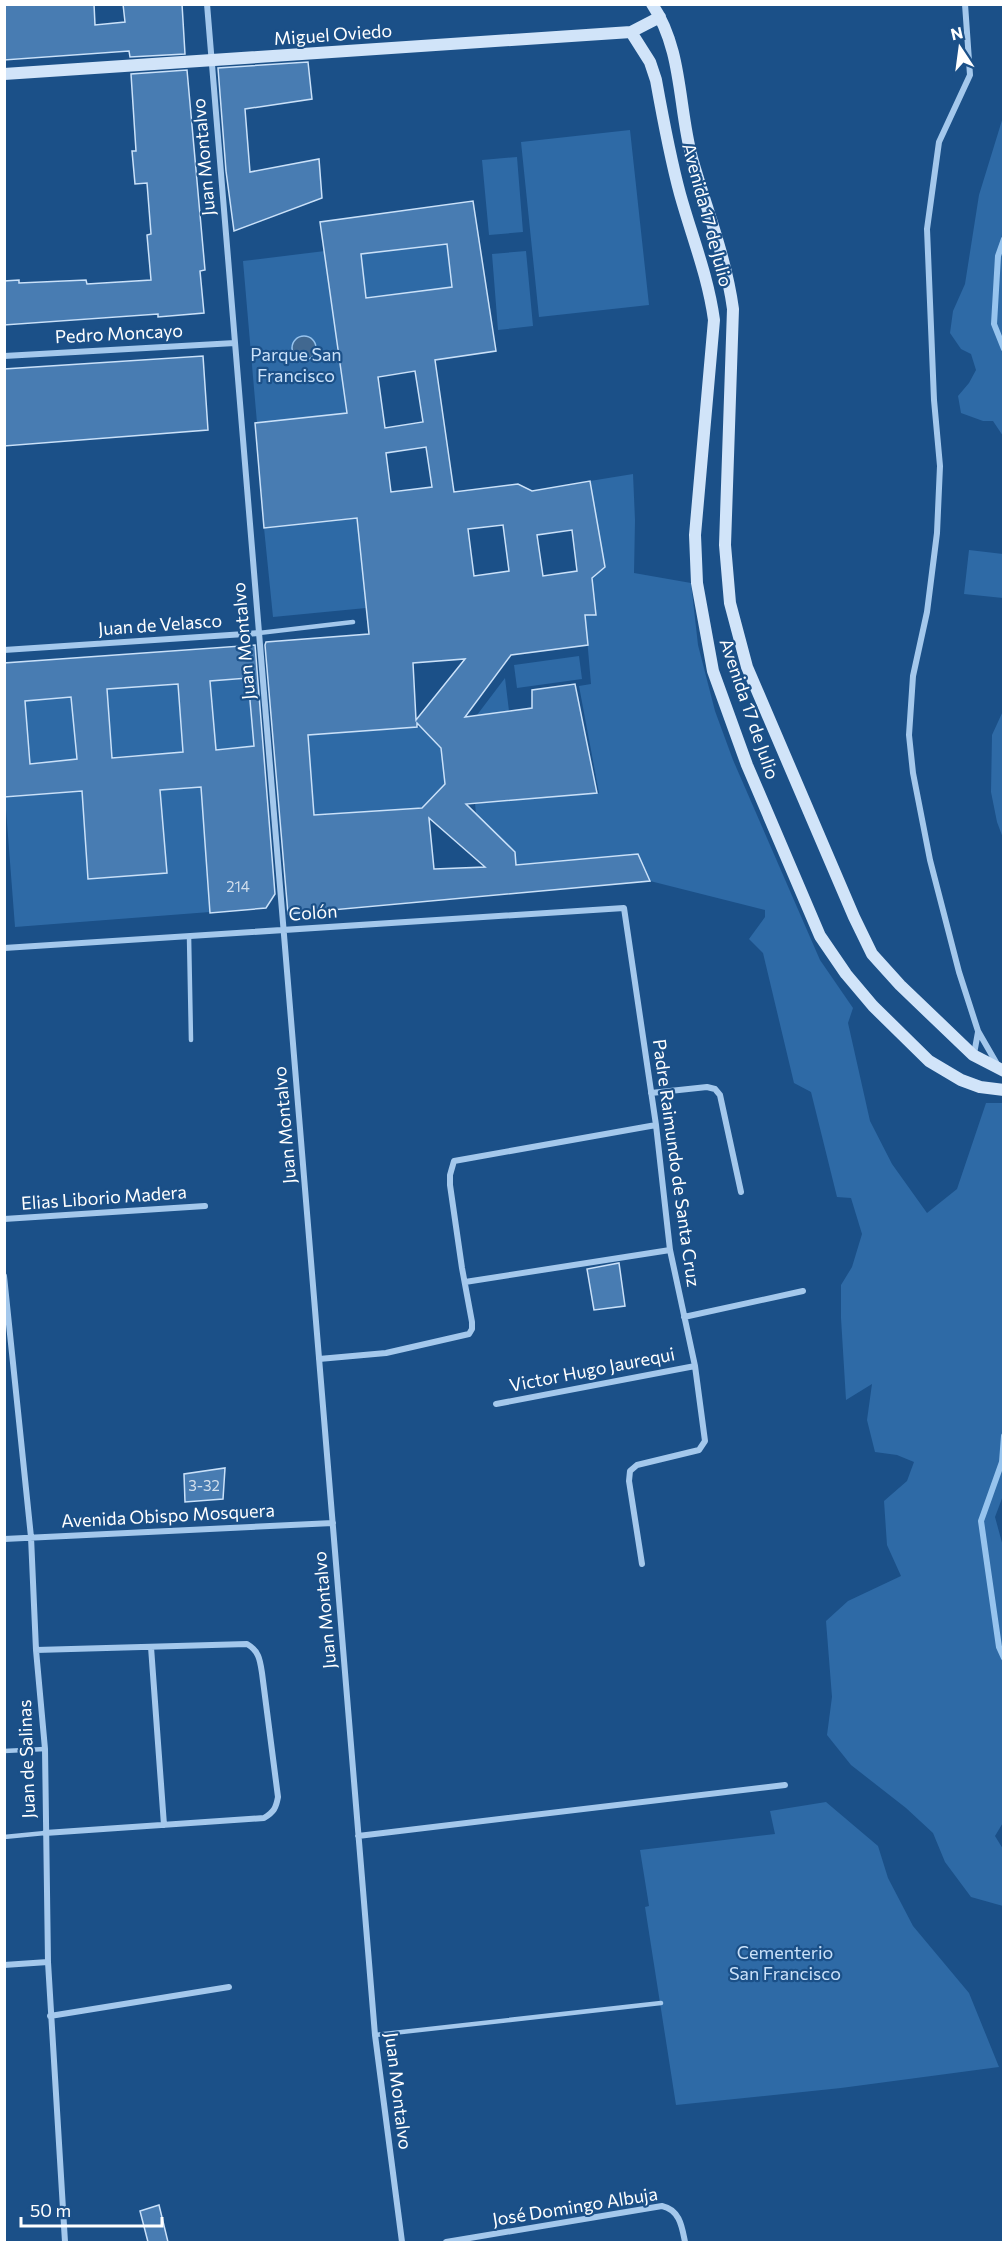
<svg xmlns="http://www.w3.org/2000/svg" width="1008" height="2247" viewBox="0 0 1008 2247" font-family="Commissioner,sans-serif">
	<style>
		.green { fill: #2e6aa6 }
		.water { fill: #416890; stroke: #97c4ee; stroke-width: 1.5 }
		.lines { fill: none; stroke-linecap: round; stroke-linejoin: round }
		.stream { stroke: #97c4ee; stroke-width: 6 }
		.building { fill: #487cb2; stroke: #cae1f9; stroke-width: 1.5; fill-rule: evenodd }
		.lane { stroke: #a4c8ec; stroke-width: 4.5 }
		.street { stroke: #a4c8ec; stroke-width: 6 }
		.secondary { stroke: #d1e4f9; stroke-width: 12 }
		.labels { text-anchor: middle; stroke-width: 4.5; stroke-linejoin: round; paint-order: stroke }
		.number-label { font-size: 15px; fill: #d1deec }
		.street-label { font-size: 18px; fill: #fff; stroke: #1b5088 }
		.park-label { font-size: 18px; fill: #cae1f9; stroke: #1b5088 }
	</style>
	<rect width="100%" height="100%" fill="#1b5088"/>
	<path class="green" d="M1003 117V436L993 421H983L961 413 958 396 969 383 976 370 971 354 961 349 950 333 953 311 965 284 979 195Z
		M630 130 649 305 539 317 521 142Z
		M517 157 523 232 489 235 482 160Z
		M447 244 452 287 366 298 361 254Z
		M325 251 347 413 257 423 243 261Z
		M526 251 533 326 498 330 492 254Z
		M633 474 635 520 634 573 691 583 698 645 715 711 733 760 820 960 853 1008 848 1023 870 1121 892 1164 927 1213 957 1189 986 1103H1003L1004 1493 995 1517 1004 1550V1821L995 1836 1003 1849V1906L971 1897 945 1862 933 1833 906 1808 851 1765 827 1735 832 1697 826 1621 848 1601 901 1576 887 1545 884 1501 907 1481 914 1462 897 1455 875 1452 867 1420 872 1384 846 1400 841 1318V1285L852 1267 862 1234 851 1198 837 1197 811 1092 794 1083 763 953 749 939 765 917V910L650 881 638 854 516 865 476 814 475 803 599 793 579 686 591 684 585 615 596 614 592 578 590 481Z
		M357 518 366 608 273 617 264 528Z
		M969 550 1003 554V598L964 594Z
		M579 656 582 679 517 688 514 665Z
		M248 678 254 746 216 750 210 681Z
		M505 678 509 711 477 715Z
		M178 684 183 752 112 757 107 689Z
		M71 697 77 759 30 764 25 701Z
		M1003 711V838L997 822 991 792 992 735Z
		M420 727 441 748 445 784 422 808 314 815 308 735Z
		M227 785 210 912 15 927 5 797 82 791 88 879 166 873 160 790Z
		M826 1802 878 1846 888 1878 913 1926 969 1993 999 2067 841 2088 676 2105 645 1907 649 1906 640 1850 775 1834 770 1811Z"/>
	<path class="water" d="M292 348a12 12 0 1 1 24 0a12 12 0 1 1-24 0Z"/>
	<g class="lines">
		<path class="stream" d="M1004 239 998 256 994 324 1004 349
			M1004 1436 1002 1462 981 1521 999 1647 1004 1658"/>
	</g>
	<path class="building" d="M4 4H94L95 25 125 22 123 4H182L185 54 130 57 129 51 4 60Z
		M308 62 312 99 245 109 250 172 319 159 322 198 234 231 226 171 218 68Z
		M187 70 205 270 200 271 204 313 158 317V314L4 325V281L19 280V283L86 280 87 284 151 280 147 235 151 234 147 183 135 184 132 151H136L131 74Z
		M473 201 496 351 435 360 454 492 518 484 532 491 590 481 605 567 592 578 596 615H585L588 645 511 655 465 717 532 708V690L575 684 597 793 466 804 515 852 516 865 638 854 650 881 288 914 265 645 266 642 369 634 357 518 264 528 255 423 347 413 320 222ZM447 244 452 287 366 298 361 254ZM415 371 423 422 385 428 378 377ZM426 447 432 487 391 492 386 453ZM503 525 509 571 474 576 468 529ZM572 530 577 571 543 576 537 535ZM465 659 416 720 413 663ZM417 723 441 748 445 784 422 808 314 815 308 735 417 727ZM429 818 485 867 434 869Z
		M203 356 208 430 4 446V369Z
		M255 645 275 894 266 908 210 913 201 787 160 790 167 873 88 879 82 791 4 797V663ZM248 678 254 746 216 750 210 681ZM178 684 183 752 112 758 107 689ZM71 697 77 759 30 764 25 701Z
		M619 1263 625 1306 594 1310 587 1269Z
		M225 1468 223 1499 185 1502 184 1474Z
		M159 2205 168 2242H148L140 2211Z"/>
	<g class="lines">
		<path class="lane" d="M259 633 353 622
			M189 936 191 1040
			M4 1751 45 1749
			M4 1837 45 1833
			M375 2035 661 2003"/>
		<path class="street" d="M207 4 375 2035 402 2242
			M965 4 970 75 939 142 927 229 934 400 940 466 937 533 927 612 913 676 909 735 913 773 930 860 959 972 978 1031 997 1064
			M4 356 235 343
			M4 650 259 633
			M4 948 624 908 656 1125 670 1250 695 1366 705 1441 699 1450 637 1465 630 1471 629 1481 642 1564
			M974 1054 978 1032
			M651 1093 707 1087 715 1089 720 1095 741 1192
			M4 1219 205 1206
			M4 1276 31 1537 36 1650 45 1749 48 1962 65 2242
			M465 1282 670 1250
			M684 1317 803 1291
			M319 1359 386 1353 469 1334 472 1329V1322L462 1268 450 1185V1175L454 1161 656 1125
			M496 1404 695 1366
			M4 1539 333 1523
			M151 1647 164 1825
			M36 1650 247 1644C259 1651 260 1660 262 1673L278 1797C276 1808 274 1812 264 1818L45 1833
			M358 1836 785 1785
			M4 1965 48 1962
			M50 2016 229 1987
			M446 2242 662 2206C680 2210 682 2227 685 2242"/>
		<path class="secondary" d="M652 4C683 50 678 107 692 158 706 208 726 257 733 309L725 545 730 603 747 667 854 917 872 954 900 985 973 1055 1004 1071
			M631 32 650 62 656 80C663 119 670 157 680 194 692 237 708 276 714 320L695 535 697 583 713 671 747 765 820 936 846 974 873 1006 929 1061 961 1080 980 1087 1004 1090
			M4 74 631 32 660 17"/>
	</g>
	<g class="labels">
		<g class="number-label">
			<text x="238" y="892">214</text>
			<text x="204" y="1491">3-32</text>
		</g>
		<g class="street-label">
			<text transform="translate(333 35) rotate(-4)" y="6">Miguel Oviedo</text>
			<text transform="translate(204 157) rotate(-95)" y="6">Juan Montalvo</text>
			<text transform="translate(707 215) rotate(75)" y="6">Avenida 17 de Julio</text>
			<text transform="translate(119 334) rotate(-3)" y="6">Pedro Moncayo</text>
			<text transform="translate(160 625) rotate(-4)" y="6">Juan de Velasco</text>
			<text transform="translate(244 641) rotate(-95)" y="6">Juan Montalvo</text>
			<text transform="translate(749 709) rotate(71)" y="6">Avenida 17 de Julio</text>
			<text transform="translate(313 913) rotate(-4)" y="6">Colón</text>
			<text transform="translate(285 1125) rotate(-95)" y="6">Juan Montalvo</text>
			<text transform="translate(676 1163) rotate(82)" y="6">Padre Raimundo de Santa Cruz</text>
			<text transform="translate(104 1198) rotate(-4)" y="6">Elias Liborio Madera</text>
			<text transform="translate(592 1370) rotate(-11)" y="6">Victor Hugo Jaurequi</text>
			<text transform="translate(168 1516) rotate(-3)" y="6">Avenida Obispo Mosquera</text>
			<text transform="translate(325 1610) rotate(-95)" y="6">Juan Montalvo</text>
			<text transform="translate(27 1759) rotate(-92)" y="6">Juan de Salinas</text>
			<text transform="translate(398 2091) rotate(83)" y="6">Juan Montalvo</text>
			<text transform="translate(575 2207) rotate(-9)" y="6">José Domingo Albuja</text>
		</g>
		<g class="park-label">
			<text x="296" y="361">Parque San<tspan x="296" dy="21">Francisco</tspan></text>
			<text x="785" y="1959">Cementerio<tspan x="785" dy="21">San Francisco</tspan></text>
		</g>
	</g>
	<rect width="1008" height="2247" fill="none" stroke="#ffffff" stroke-width="12"/>
	<g transform="translate(960 48) rotate(347)" stroke="#1b5088" stroke-width="4.5" paint-order="stroke">
	<path d="M0-4.5L10 22L0 15L-10 22Z" fill="#ffffff"/>
	<text y="-9" font-size="16" font-weight="bold" text-anchor="middle" fill="#ffffff">N</text>
	</g>
	<path d="M21 2217v9h141v-9" fill="none" stroke="#ffffff" stroke-width="3"/>
	<text x="30" y="2217" font-size="18" fill="#ffffff" stroke="#1b5088" stroke-width="4.5" paint-order="stroke">50 m</text>
</svg>
